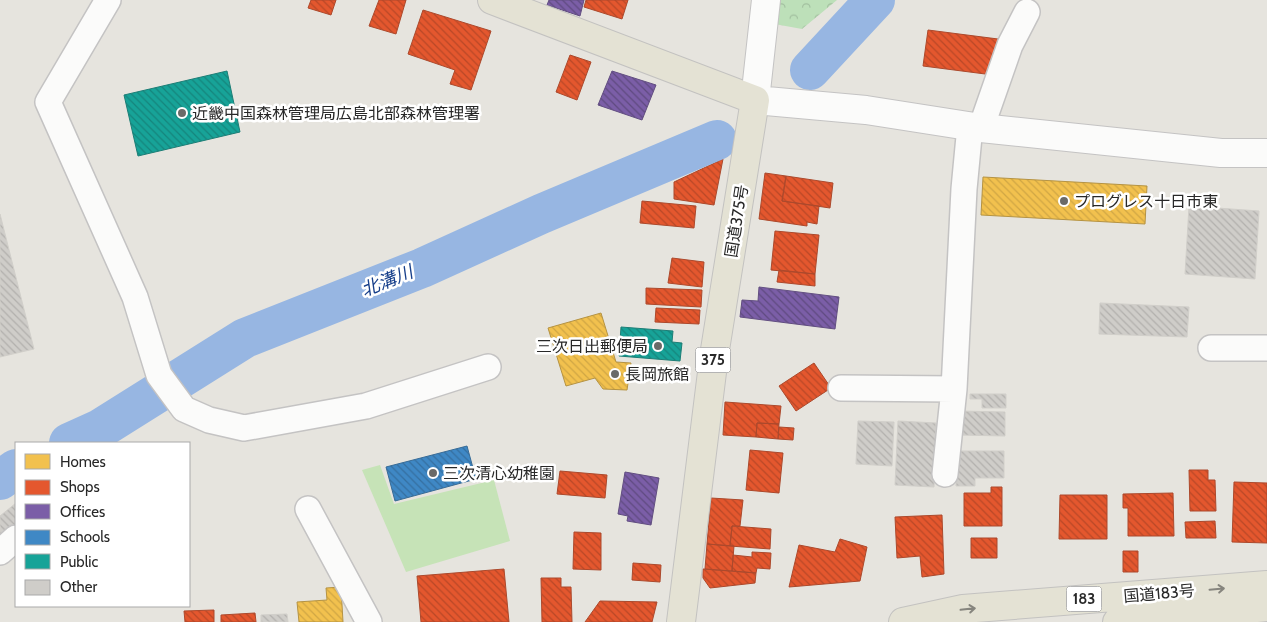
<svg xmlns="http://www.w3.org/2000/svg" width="1267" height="622" viewBox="0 0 1267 622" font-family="Cabin,'Noto Sans JP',sans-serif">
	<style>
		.park { fill: url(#park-crowns) }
		.pitch { fill: #c6e3b7 }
		.homes { fill: url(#homes-back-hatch); stroke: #b59343 }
		.shops { fill: url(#shops-back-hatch); stroke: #ac492c }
		.offices { fill: url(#offices-back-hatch); stroke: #624e81 }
		.schools { fill: url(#schools-back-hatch); stroke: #386b96 }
		.public { fill: url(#public-back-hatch); stroke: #1c7e76 }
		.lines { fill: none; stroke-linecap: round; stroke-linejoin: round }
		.river { stroke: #97b6e2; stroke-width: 40 }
		.building { fill: url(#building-back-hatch); stroke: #d1cfca }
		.minor-casing { stroke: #c4c3c3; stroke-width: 28 }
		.tertiary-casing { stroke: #c4c3c3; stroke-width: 30 }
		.trunk-casing { stroke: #c3c2c0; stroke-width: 30 }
		.minor { stroke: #fbfbfa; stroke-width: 25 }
		.tertiary { stroke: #fbfbfa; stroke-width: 28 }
		.trunk { stroke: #e4e2d4; stroke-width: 28 }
		.oneway { stroke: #86857e }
		.poi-dot { fill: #6a6a68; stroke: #fff; stroke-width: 2 }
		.labels { text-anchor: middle; stroke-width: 5; stroke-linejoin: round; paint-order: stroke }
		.shield { fill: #fff; stroke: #686868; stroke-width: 1 }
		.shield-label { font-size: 15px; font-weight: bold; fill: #282828 }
		.poi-label { font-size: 16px; fill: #282828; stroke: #fff; text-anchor: start }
		.street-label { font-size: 16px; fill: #282828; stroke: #fff }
		.water-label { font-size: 18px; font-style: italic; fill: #18408b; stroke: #fff }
	</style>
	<defs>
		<pattern id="park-crowns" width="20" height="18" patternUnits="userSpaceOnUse" patternTransform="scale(1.25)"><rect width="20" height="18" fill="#bde0b9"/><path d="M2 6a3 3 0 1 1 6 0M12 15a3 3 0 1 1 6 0" fill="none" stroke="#a2c09f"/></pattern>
		<pattern id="homes-back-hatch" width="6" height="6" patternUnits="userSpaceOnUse" patternTransform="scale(1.25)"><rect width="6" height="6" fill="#f2c14e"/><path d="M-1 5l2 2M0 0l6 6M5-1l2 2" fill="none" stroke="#d0a644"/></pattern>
		<pattern id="shops-back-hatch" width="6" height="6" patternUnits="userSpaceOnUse" patternTransform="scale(1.25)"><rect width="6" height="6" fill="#e4572e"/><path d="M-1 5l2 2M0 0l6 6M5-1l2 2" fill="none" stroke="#b94827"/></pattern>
		<pattern id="offices-back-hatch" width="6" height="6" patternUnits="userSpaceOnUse" patternTransform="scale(1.25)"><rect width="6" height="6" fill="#7b5ea7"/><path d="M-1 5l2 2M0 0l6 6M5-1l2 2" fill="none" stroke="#5f4a80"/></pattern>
		<pattern id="schools-back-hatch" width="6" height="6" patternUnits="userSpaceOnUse" patternTransform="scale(1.25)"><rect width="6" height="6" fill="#3f88c5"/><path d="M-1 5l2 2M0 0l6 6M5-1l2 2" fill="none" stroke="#356fa0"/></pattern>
		<pattern id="public-back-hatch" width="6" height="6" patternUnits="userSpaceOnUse" patternTransform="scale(1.25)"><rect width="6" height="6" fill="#17a398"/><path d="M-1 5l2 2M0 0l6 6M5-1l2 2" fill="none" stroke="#15857c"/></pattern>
		<pattern id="building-back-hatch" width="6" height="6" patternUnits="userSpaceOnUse" patternTransform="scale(1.25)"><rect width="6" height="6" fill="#cfcdc9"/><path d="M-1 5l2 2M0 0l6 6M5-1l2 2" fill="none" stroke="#b2b0ad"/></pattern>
	</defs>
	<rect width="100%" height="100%" fill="#e6e4de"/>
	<path class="park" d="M772 0H837L802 29 769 23Z"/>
	<path class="pitch" d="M380 465 394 504 494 480 510 541 406 572 362 470Z"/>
	<path class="homes" d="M983 177 1147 186 1145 224 981 215Z
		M601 313 616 362 631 363 627 390 603 389 595 378 566 386 548 328Z
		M341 587 343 622H299L297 602 327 600 326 588Z"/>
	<path class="shops" d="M311 0H336L331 15 308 8Z
		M379 0H406L396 34 369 26Z
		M586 0H628L622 19 584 7Z
		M423 10 491 31 471 90 450 84 455 70 408 54Z
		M928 30 998 39 993 75 923 66Z
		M570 55 591 62 577 100 556 92Z
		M723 159 714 205 674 199V182Z
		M765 173 786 176 782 201 819 206 817 224 807 222V226L759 219Z
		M786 176 833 183 830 208 782 201Z
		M642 201 696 206 694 228 640 223Z
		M775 231 819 235 815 274 771 270Z
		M672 258 704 262 702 287 668 283Z
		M779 270 815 274V286L777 282Z
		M646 288 702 290 701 307 646 304Z
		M656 308 700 310 699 324 655 322Z
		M814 363 831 388 796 411 779 386Z
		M725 402 781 406 779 424 757 423 756 437 723 435Z
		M757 423 779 424 778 439 756 437Z
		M779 427 794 428 793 440 778 439Z
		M750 450 783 453 779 493 746 490Z
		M1189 470H1208V480H1215L1216 511H1190Z
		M560 471 607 475 605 498 557 494Z
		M1234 482 1267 483V543L1232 542Z
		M991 487H1002V526H964V493H991Z
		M1173 493 1174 536H1128V508H1123V494Z
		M1060 495H1107V539H1059Z
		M711 498 743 500 740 526H732L730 546 707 544Z
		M942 515 944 574 922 577 920 556 897 558 895 517Z
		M1215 521 1216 538H1186L1185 522Z
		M732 526 771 529 770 549 730 546Z
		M574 532 601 533V570L573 569Z
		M971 538H997V558H971Z
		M840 539 867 547 860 581 789 587 799 545 835 552Z
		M707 544 734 546 732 571 705 569Z
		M1123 551H1138V572H1123Z
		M752 552 771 553 770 569 757 568 756 573 732 571 733 555 752 557Z
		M633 563 661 565 660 582 632 580Z
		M504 569 509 622H421L417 576Z
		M703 569 756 573 755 583 710 588 703 578Z
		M541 578H561V587H571L572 622H542Z
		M600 601 657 602 652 622H585Z
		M214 610V622H185L184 611Z
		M255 613 256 622H221V615Z"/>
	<path class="offices" d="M549 0H584L580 16 547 5Z
		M612 71 656 85 642 120 598 105Z
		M759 287 839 297 835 329 740 317 742 300 758 301Z
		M625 472 659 478 651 525 627 521 628 516 618 514Z"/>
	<path class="schools" d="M467 446 476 479 395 501 386 467Z"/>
	<path class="public" d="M227 71 240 132 138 156 124 95Z
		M621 327 673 331 672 342 682 343 680 361 619 356Z"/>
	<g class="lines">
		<path class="river" d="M810 70 875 0
			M69 443 100 429 245 338 422 268 541 214 717 140
			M0 480 16 469"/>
	</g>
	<path class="building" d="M1189 206 1259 211 1255 279 1185 274Z
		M0 214 34 349 0 357Z
		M1100 303 1189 307 1187 337 1099 334Z
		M970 394H1006V408H982V399H970Z
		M959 411 1005 412V436L959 435Z
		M858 421 894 422 892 466 856 464Z
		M898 421 936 423 934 487 895 485Z
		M957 451H1004V478H975V486H956Z
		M16 503V534L0 547V516Z
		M287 614 288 622H261V615Z"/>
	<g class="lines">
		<g class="minor-casing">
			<path id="minor" d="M108 0 48 102 135 297 159 375 184 409 209 420 244 428 366 406 488 367
				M981 128 1010 45 1027 12
				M1211 348H1267
				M841 388 954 389
				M945 474 954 389 964 189 970 126
				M308 509 369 622
				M0 552 16 538"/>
		</g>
		<g class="tertiary-casing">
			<path id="tertiary" d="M766 0 755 100 866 110 981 128 1221 153H1267"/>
		</g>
		<g class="trunk-casing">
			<path id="trunk" d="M492 0 755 100 714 356 681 622
				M903 622 963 609 1267 585
				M1117 622 1267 607"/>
		</g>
		<use href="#minor" class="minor"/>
		<use href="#tertiary" class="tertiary"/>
		<use href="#trunk" class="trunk"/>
	</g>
	<defs><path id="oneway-shaft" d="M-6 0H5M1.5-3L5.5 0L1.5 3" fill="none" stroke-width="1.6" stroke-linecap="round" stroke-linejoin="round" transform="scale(1.25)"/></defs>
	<g class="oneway">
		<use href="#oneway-shaft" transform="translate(1217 589) rotate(-5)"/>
		<use href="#oneway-shaft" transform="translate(968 609) rotate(-6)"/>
	</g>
	<g class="poi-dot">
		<circle cx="182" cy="113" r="5"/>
		<circle cx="1064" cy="201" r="5"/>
		<circle cx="658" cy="346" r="5"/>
		<circle cx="615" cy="374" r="5"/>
		<circle cx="433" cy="473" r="5"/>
	</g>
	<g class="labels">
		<g class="shield">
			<rect x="695.5" y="347.5" width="35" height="25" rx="4"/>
			<rect x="1066.5" y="586.5" width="35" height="25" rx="4"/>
		</g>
		<g class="shield-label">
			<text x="713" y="365">375</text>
			<text x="1084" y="604">183</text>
		</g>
		<g class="poi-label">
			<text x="192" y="119">近畿中国森林管理局広島北部森林管理署</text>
			<text x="1074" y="207">プログレス十日市東</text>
			<text x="648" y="352" text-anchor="end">三次日出郵便局</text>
			<text x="625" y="380">長岡旅館</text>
			<text x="443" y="479">三次清心幼稚園</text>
		</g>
		<g class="street-label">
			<text transform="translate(736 221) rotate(-81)" y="6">国道375号</text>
			<text transform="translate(1159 593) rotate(-5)" y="6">国道183号</text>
		</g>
		<g class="water-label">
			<text transform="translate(387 281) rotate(-22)" y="6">北溝川</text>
		</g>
	</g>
	<rect x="15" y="442" width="175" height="165" fill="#ffffff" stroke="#a9a9a9"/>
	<rect x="25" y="454" width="25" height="15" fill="#f2c14e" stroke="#a9a9a9"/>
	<text x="60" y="467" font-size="15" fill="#282828">Homes</text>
	<rect x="25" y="480" width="25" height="15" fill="#e4572e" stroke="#a9a9a9"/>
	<text x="60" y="492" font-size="15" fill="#282828">Shops</text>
	<rect x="25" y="504" width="25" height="15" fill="#7b5ea7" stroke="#a9a9a9"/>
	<text x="60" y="517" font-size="15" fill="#282828">Offices</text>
	<rect x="25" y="530" width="25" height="15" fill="#3f88c5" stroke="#a9a9a9"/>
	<text x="60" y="542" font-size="15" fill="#282828">Schools</text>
	<rect x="25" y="554" width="25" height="15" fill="#17a398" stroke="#a9a9a9"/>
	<text x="60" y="567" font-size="15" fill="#282828">Public</text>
	<rect x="25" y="580" width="25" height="15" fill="#cfcdc9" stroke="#a9a9a9"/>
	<text x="60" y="592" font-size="15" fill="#282828">Other</text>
</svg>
